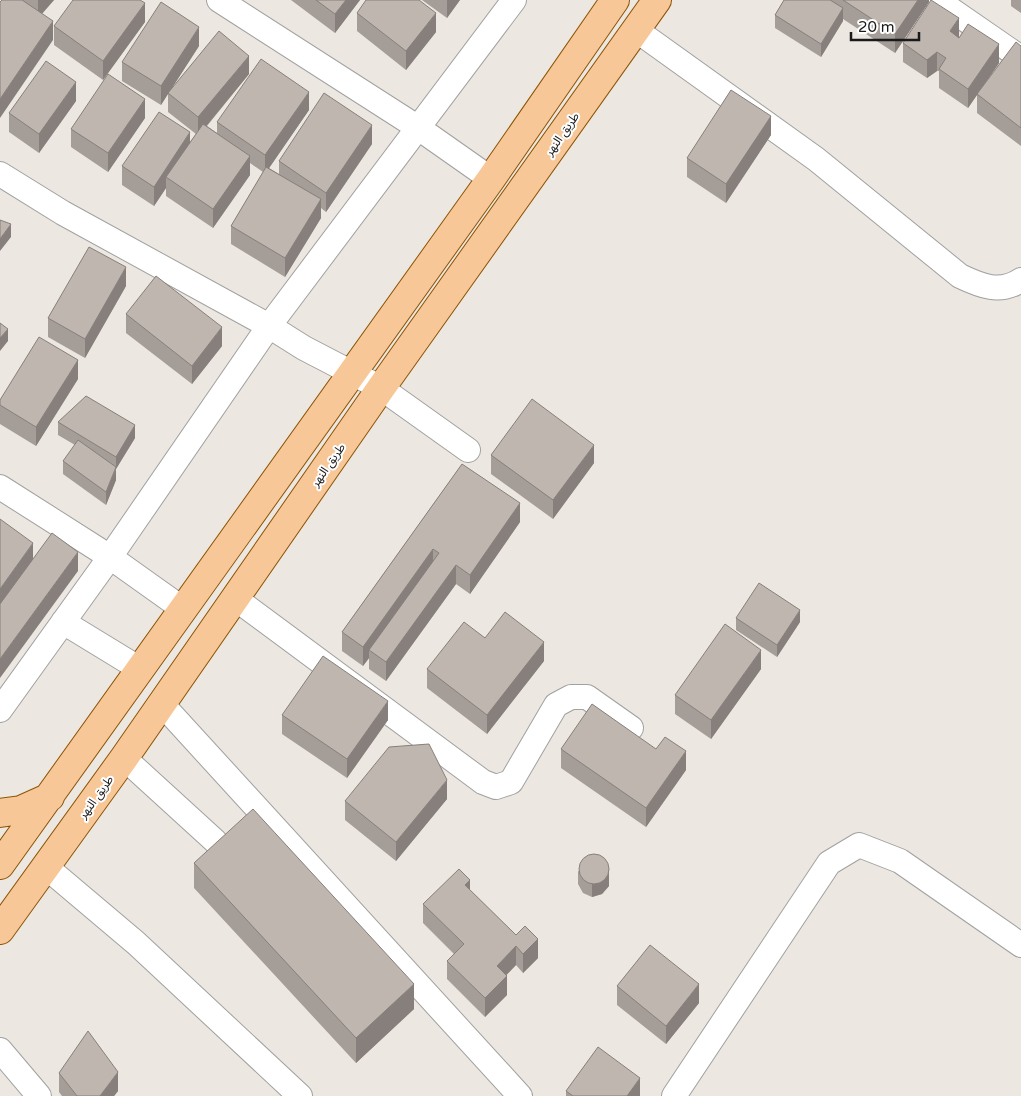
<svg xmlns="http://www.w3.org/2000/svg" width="1021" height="1096" viewBox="0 0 1021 1096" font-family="'Varela Round','Noto Sans Arabic',sans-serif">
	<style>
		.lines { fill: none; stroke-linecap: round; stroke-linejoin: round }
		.minor-casing { stroke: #a1a1a1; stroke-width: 26 }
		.major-casing { stroke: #8c5404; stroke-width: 30 }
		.minor { stroke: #fff; stroke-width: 24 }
		.major { stroke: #f8c798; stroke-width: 28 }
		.wall { fill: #a59d97 }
		.shaded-wall { fill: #867f7b }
		.building { fill: #c0b6b0; stroke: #867f7b }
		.labels { text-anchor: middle; stroke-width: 4; stroke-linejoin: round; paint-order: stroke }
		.street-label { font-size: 12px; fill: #1a1a1a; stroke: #fff }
	</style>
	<rect width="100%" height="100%" fill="#ece7e0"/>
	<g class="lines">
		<g class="minor-casing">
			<path id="minor" d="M219 0 417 127 491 179
				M937 0 1021 58
				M636 30 816 159 960 276C981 286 1000 294 1021 280
				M0 174 63 213 269 326 304 348 381 388 468 450
				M0 487 110 557 183 609
				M236 599 483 782 496 787 511 782 556 705 571 697H587L631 728
				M63 622 140 669
				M161 703 520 1096
				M0 710 110 557 269 326 514 0
				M124 758 215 841
				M46 867 136 943 300 1096
				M0 1050 39 1096
				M674 1096 829 863 859 845 900 861 1021 945"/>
		</g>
		<g class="major-casing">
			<path id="major" d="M0 813 21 810 50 797
				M0 865 491 179 615 0
				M0 930 124 758 381 388 657 0"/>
		</g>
		<use href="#minor" class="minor"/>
		<use href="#major" class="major"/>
	</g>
	<path class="wall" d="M2 0H54L42 14 53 40Z
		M291 0H360L335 33Z
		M422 0H460L447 18Z
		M784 0H929V2L895 53 843 19V21L821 57 775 28V15Z
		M1011 0H1021V13L1011 6Z
		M357 13 436 32 406 70 357 31Z
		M145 22 103 80 54 45V26Z
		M959 37 999 63 984 85 1021 46V146L977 113V95L968 108 939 88V71H937L927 78 903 62V43Z
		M199 46 170 91 249 74 207 126 217 133V122L309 110 269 168 279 174V161L372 144 326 212 321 208V218L285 277 231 244V226L263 172 250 163V175L213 228 166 196V188L154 206 122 185V166L190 142 196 134 168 112V93L161 105 122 81V62Z
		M76 101 39 153 9 132V113Z
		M145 118 108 172 71 147V129Z
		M771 135 726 203 687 177V158Z
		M126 286 85 358 48 337V318Z
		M126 314 222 346 192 384 126 333Z
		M78 379 36 446 0 424V400Z
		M58 422 135 438 116 469V480L106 505 63 474V461L75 445 58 435Z
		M491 455 594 463 553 519 491 474Z
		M462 464 520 522 470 594 456 584 386 681 369 669V658L363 666 342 651V632Z
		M736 618 800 622 777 657 736 630Z
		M485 638 544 661 487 734 427 688V669Z
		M761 669 711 739 675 714V695Z
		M282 715 388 720 347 778 282 734Z
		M561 749H656L686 770 646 827 561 768Z
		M447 799 396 861 345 820V801Z
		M194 863 414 1009 356 1063 194 888Z
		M578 871 609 881V886L602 894 592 897 583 893 578 884Z
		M470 890 538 958 523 973 516 965 506 975 507 995 485 1017 447 979V961L454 954 423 923V904Z
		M617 986 699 1003 666 1044 617 1005Z
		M59 1073 118 1091 114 1096H62L59 1092Z
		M566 1091 640 1096H566Z"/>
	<path class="shaded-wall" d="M38 0H54L38 18Z
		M346 0H360L335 33V14Z
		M447 0H460L447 18Z
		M918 0H929V2L895 53V34Z
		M145 3V22L103 80V61Z
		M843 8V21L821 57V44Z
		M436 13V32L406 70V51Z
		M959 18V37L950 50V31Z
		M53 21V40L0 118V99Z
		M199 27V46L161 105V86Z
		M999 44V63L968 108V89Z
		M937 52V71L927 78V60Z
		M249 56V74L198 136V117Z
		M76 82V101L39 153V134Z
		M309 92V110L265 174V155Z
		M145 99V118L108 172V153Z
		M771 116V135L726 203V184Z
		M372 125V144L326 212V193Z
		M190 132V151L166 177V188L154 206V187Z
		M250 156V175L213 228V209Z
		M321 199V218L285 277V258Z
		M11 224V237L0 251V239Z
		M126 267V286L85 358V339Z
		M222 327V346L192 384V366Z
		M8 329V341L0 351V338Z
		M78 360V379L36 446V427Z
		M135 425V438L116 469V480L106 505V492L116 469V457Z
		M594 445V463L553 519V500Z
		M520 503V522L470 594V575Z
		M33 543V562L0 608V589Z
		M433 549V567L369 650V658L363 666V647Z
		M78 552V571L0 678V659Z
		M456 565V584L386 681V662Z
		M800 610V622L777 657V645Z
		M544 642V661L487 734V715Z
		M761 650V669L711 739V720Z
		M388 701V720L347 778V759Z
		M686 751V770L646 827V808Z
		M447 780V799L396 861V842Z
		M609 868V886L602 894 592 897V884Z
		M470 880V899L465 885Z
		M538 939V958L523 973V954Z
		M516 946V965L497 985V966Z
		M507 976V995L485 1017V998Z
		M414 984V1009L356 1063V1038Z
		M699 984V1003L666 1044V1026Z
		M118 1072V1091L114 1096H100Z
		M640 1078V1096H627Z"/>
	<path class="building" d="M2 0H22L53 21 0 99V2Z
		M73 0H140L145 3 103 61 54 26Z
		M316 0H346L335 14Z
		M366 0H419L436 13 406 51 357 13Z
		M784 0H830L843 8 821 44 775 15Z
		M843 0H918L895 34Z
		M931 0 959 18 950 31 959 38 968 24 999 44 968 89 939 69 946 58 937 52 927 60 903 43Z
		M161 2 199 27 161 86 122 62Z
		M219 31 249 56 198 117 168 93Z
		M1016 42 1021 46V128L977 94Z
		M261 59 309 92 265 155 217 122Z
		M46 61 76 82 39 134 9 113Z
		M108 74 145 99 108 153 71 129Z
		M731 90 771 116 726 184 687 158Z
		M324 93 372 125 326 193 279 161Z
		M159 112 190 132 154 187 122 166Z
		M203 124 250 156 213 209 166 177Z
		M266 167 321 199 285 258 231 226Z
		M0 220 11 224 0 239Z
		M89 247 126 267 85 339 48 318Z
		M156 276 222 327 192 366 126 314Z
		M0 323 8 329 0 338Z
		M39 337 78 360 36 427 0 405V400Z
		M86 396 135 425 116 457 58 422Z
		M532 399 594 445 553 500 491 455Z
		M78 440 116 467 106 492 63 461Z
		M462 464 520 503 470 575 456 565 386 662 369 650 439 553 433 549 363 647 342 632Z
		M0 519 33 543 0 589Z
		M52 533 78 552 0 659V604Z
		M759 583 800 610 777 645 736 618Z
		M505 612 544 642 487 715 427 669 464 622 485 638Z
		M725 624 761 650 711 720 675 695Z
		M323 656 388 701 347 759 282 715Z
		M592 704 656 749 665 737 686 751 646 808 561 749Z
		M429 744 447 780 396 842 345 801 389 747Z
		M253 809 414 984 356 1038 194 863Z
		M579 869a15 15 0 1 1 30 0a15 15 0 1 1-30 0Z
		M459 869 470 880 465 885 516 935 525 926 538 939 523 954 516 946 497 966 507 976 485 998 447 961 464 944 423 904Z
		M650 945 699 984 666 1026 617 986Z
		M88 1031 118 1072 100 1096H77L59 1073Z
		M598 1047 640 1078 627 1096H573L566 1091Z"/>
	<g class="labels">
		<g class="street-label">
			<text transform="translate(562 134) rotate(-55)" y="4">طريق النهر</text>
			<text transform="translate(328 465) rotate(-55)" y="4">طريق النهر</text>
			<text transform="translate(96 797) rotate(-54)" y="4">طريق النهر</text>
		</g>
	</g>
	<path d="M851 32v8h68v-8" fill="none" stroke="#1a1a1a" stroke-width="2.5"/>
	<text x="858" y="32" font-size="15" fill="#1a1a1a" stroke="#ffffff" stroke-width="4" paint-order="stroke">20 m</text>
</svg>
